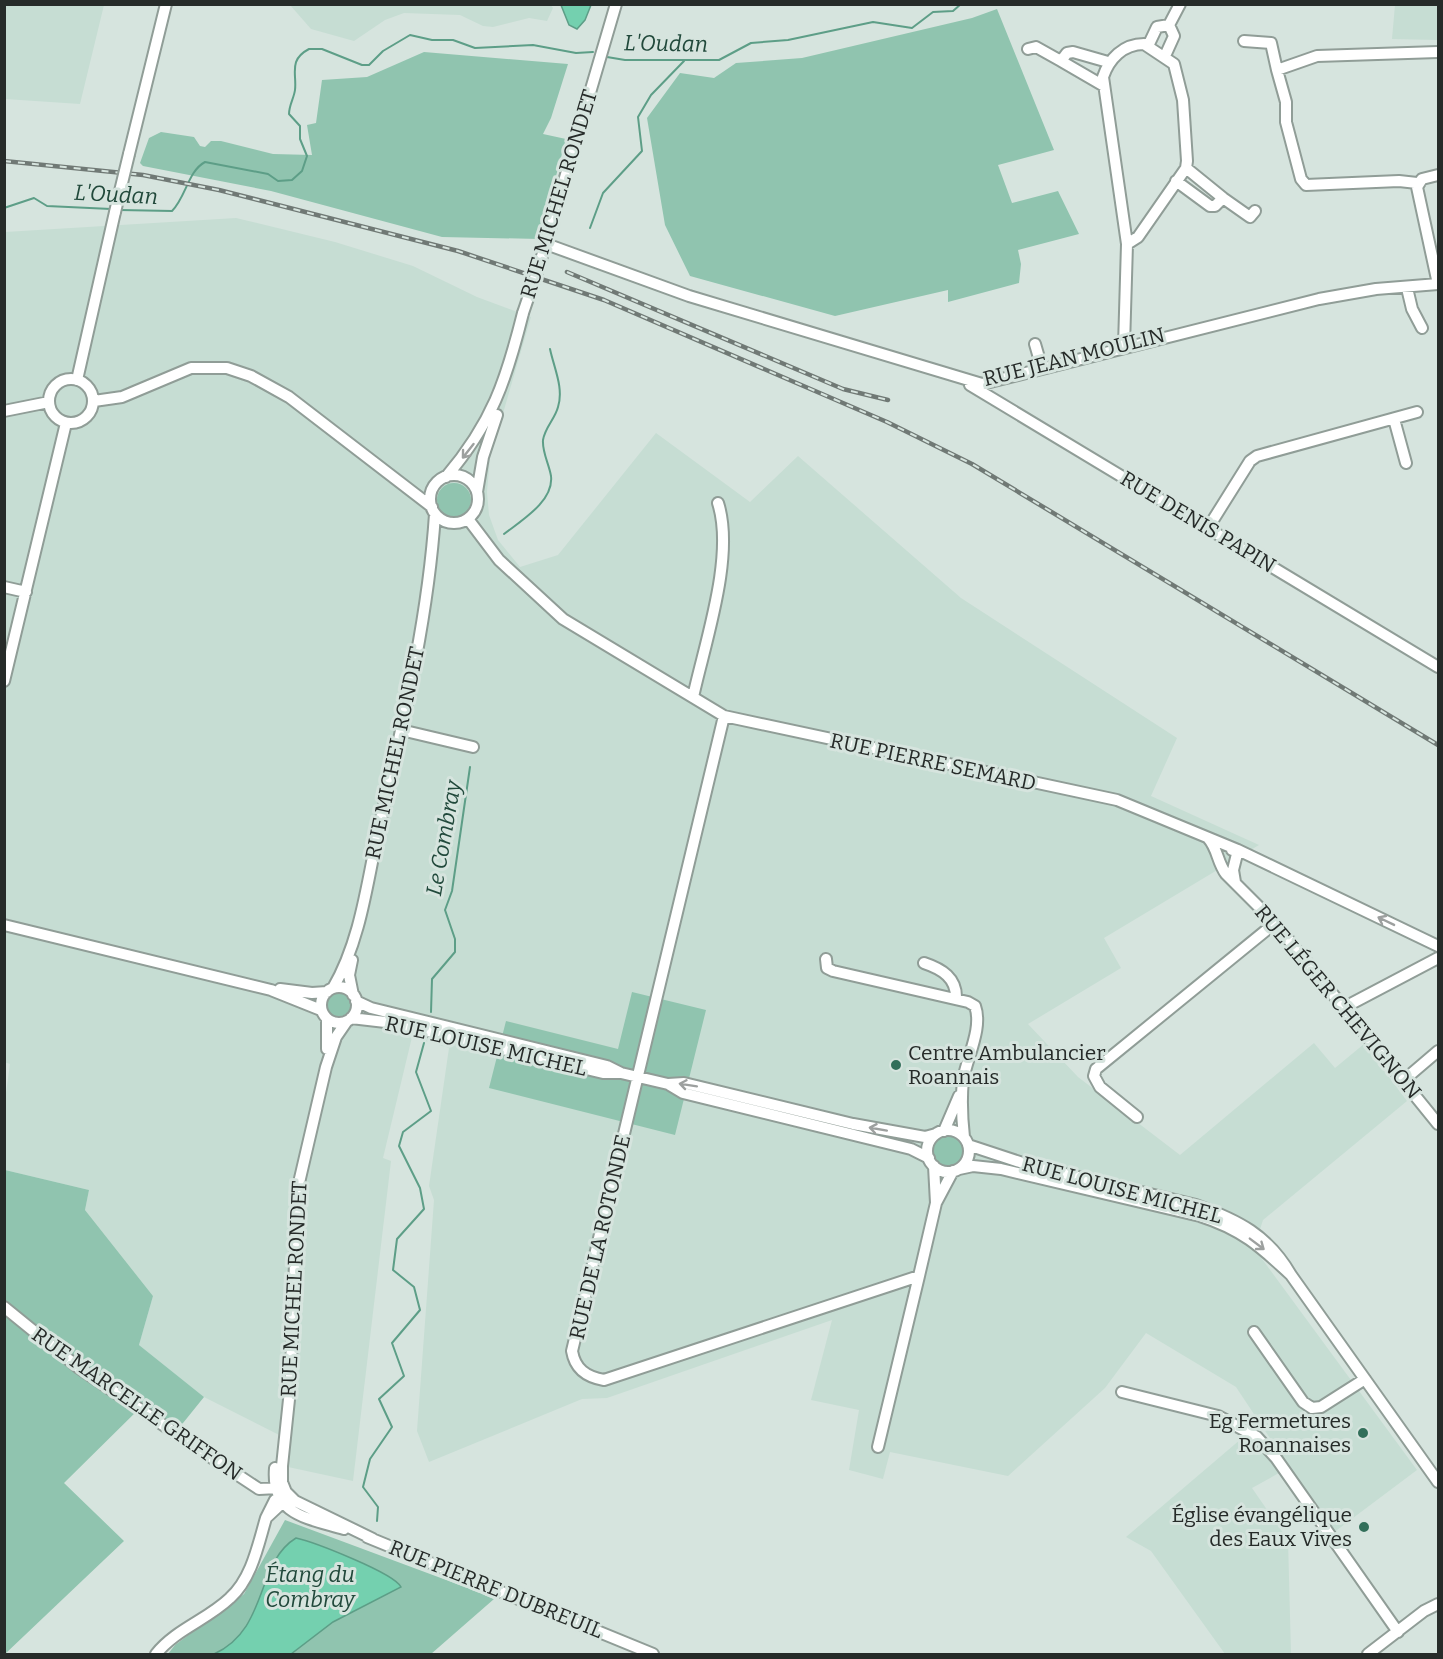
<svg xmlns="http://www.w3.org/2000/svg" width="1443" height="1659" viewBox="0 0 1443 1659" font-family="Bitter,serif">
	<style>
		.built { fill: #c6ddd3 }
		.green { fill: #90c4af }
		.water { fill: #74d0af; stroke: #5d9e87; stroke-width: 1.5 }
		.lines { fill: none; stroke-linecap: round; stroke-linejoin: round }
		.stream { stroke: #5d9e87; stroke-width: 2 }
		.minor-casing { stroke: #909d97; stroke-width: 14 }
		.minor { stroke: #fff; stroke-width: 10 }
		.rail-casing { stroke: #707975; stroke-width: 4.5 }
		.rail { stroke: #d6e4de; stroke-width: 2; stroke-dasharray: 7; stroke-linecap: butt }
		.minor-bridge-casing { stroke: #909d97; stroke-width: 14; stroke-linecap: butt }
		.minor-bridge { stroke: #fff; stroke-width: 10 }
		.oneway { stroke: #9da09f }
		.poi-dot { fill: #326f5a; stroke: #d6e4de; stroke-width: 2 }
		.labels { text-anchor: middle; stroke-width: 6; stroke-linejoin: round; paint-order: stroke }
		.street-label { font-size: 21px; fill: #262b29; stroke: #d6e4de }
		.poi-label { font-size: 21px; fill: #262b29; stroke: #d6e4de; text-anchor: end }
		.water-label { font-size: 22px; font-style: italic; fill: #21493b; stroke: #d6e4de }
	</style>
	<rect width="100%" height="100%" fill="#d6e4de"/>
	<path class="built" d="M550 4 553 8 547 21 529 18 493 27 483 26 460 15 404 13 385 20 354 41 311 29 290 5Z
		M4 5H104L80 104 5 99Z
		M1395 5H1438V40L1392 39Z
		M236 218 335 242 413 266 477 297 531 317 490 458 487 492 489 515 498 540 520 567 558 555 656 433 750 502 798 456 961 598 1177 738 1151 796 1259 845 1104 938 1121 968 1028 1024 1078 1077 1180 1155 1314 1043 1335 1068 1364 1044 1407 1101 1263 1220 1254 1248 1417 1470 1333 1533 1236 1387 1146 1333 1105 1388 1008 1476 890 1452 883 1479 849 1470 859 1410 811 1400 832 1320 607 1398 582 1399 429 1462 417 1431 434 1200 429 1186 449 1048 412 1037 383 1158 391 1161 353 1481 288 1467 291 1441 204 1397 139 1345 153 1296 85 1210 89 1190 5 1170V1100L10 1064 4 1062 5 232Z
		M1241 1439 1264 1453 1279 1473 1252 1488 1288 1540 1291 1654H1225L1151 1551 1126 1537Z"/>
	<path class="green" d="M997 9 1054 150 998 165 1012 203 1058 191 1079 234 1018 250 1021 264 1019 283 948 302V290L835 316 690 276 665 225 647 118 680 73 714 78 736 63 802 58 972 18Z
		M424 52 568 64 551 118 543 134 566 139 539 239 442 237 271 191 143 166 140 163 149 138 161 132 194 137 200 146 205 147 211 141H221L273 154 312 155 307 125 316 123 322 80 367 77Z
		M437 500a17 17 0 1 1 34 0a17 17 0 1 1-34 0Z
		M632 992 706 1010 675 1135 489 1088 506 1021 618 1049Z
		M325 1006a13 13 0 1 1 26 0a13 13 0 1 1-26 0Z
		M933 1151a15 15 0 1 1 30 0a15 15 0 1 1-30 0Z
		M5 1170 89 1190 85 1210 153 1296 139 1345 204 1397 179 1428 143 1405 64 1483 124 1541 5 1654Z
		M285 1520 465 1587 494 1599 431 1654H168L175 1645 244 1594Z"/>
	<path class="water" d="M561 5V4L591 5 585 20 577 29 569 25Z
		M296 1538C314 1542 394 1573 401 1587L333 1622 291 1654H214C269 1629 255 1563 296 1538Z"/>
	<g class="lines">
		<path class="stream" d="M607 57 625 60H719L751 43 788 40 873 22 912 28 933 12 953 11 961 4
			M4 208 34 198 47 206 111 209
			M120 210 172 211C186 197 188 171 205 162L268 174 278 181 292 180 302 171 307 156 300 139V126L289 114C289 105 294 98 295 90 297 74 288 60 309 49H322L362 65H369L383 51 410 35 432 40H453L475 48 533 45 576 53 593 52
			M590 228 603 193 642 151 638 117 651 95 684 61
			M504 534C522 520 554 501 551 476 549 464 542 452 543 440 545 427 555 419 558 407 564 388 554 368 550 349
			M431 1012 432 979 455 952V939L445 910 452 891 470 767
			M377 1521 378 1507 363 1487 370 1459 392 1427 379 1399 404 1376 392 1343 420 1310 414 1287 393 1270 397 1239 424 1209 420 1188 399 1146 403 1132 431 1111 416 1072 424 1043"/>
		<g class="minor-casing">
			<path id="minor" d="M1169 25 1180 4
				M1244 41 1271 43 1277 70
				M1148 46 1157 27 1169 25 1174 36 1165 56
				M1028 49 1036 47 1061 61
				M1104 86 1061 61 1067 53 1073 52 1108 62
				M129 154 166 4
				M1176 181 1210 206H1215L1223 198 1186 168
				M1417 183 1399 181 1306 185 1301 179 1286 122V102L1277 70 1317 56 1438 52
				M1223 198 1250 217 1255 211
				M546 244 689 296 982 384 1319 299 1376 289 1438 284
				M540 263 616 4
				M1438 284 1417 187 1422 179 1438 175
				M1407 288 1412 309 1422 328
				M1035 344 1042 368
				M1124 346 1127 244 1103 77C1109 59 1123 44 1144 44L1174 64 1183 100 1187 161 1186 168 1138 237 1127 244
				M49 401a22 22 0 1 1 44 0a22 22 0 1 1-44 0Z
				M77 380 115 212
				M970 385 1438 667
				M94 401 122 397 191 368H227L251 376 289 397 432 507
				M4 411 49 402
				M1394 419 1406 463
				M430 499a24 24 0 1 1 48 0a24 24 0 1 1-48 0Z
				M446 477C492 423 506 381 523 313
				M477 492 483 457 497 415
				M468 519 499 560 563 619 724 716 1117 800 1238 850 1438 946
				M1208 528 1250 461 1257 456 1417 412
				M4 587 26 592
				M4 681 66 423
				M693 697C705 642 735 556 718 503
				M724 716 572 1351C575 1369 586 1377 604 1380L919 1276 936 1203 934 1166
				M401 730 473 747
				M1208 838C1218 849 1217 862 1226 874L1275 923 1438 1124
				M1232 850H1238L1233 870 1235 882
				M4 925 271 990 321 1010
				M826 959 827 968 833 971 968 1002 975 1006C983 1028 967 1057 963 1080 961 1099 962 1119 964 1137
				M352 960 349 975 353 995
				M924 963C942 969 957 978 956 999
				M321 1005a18 18 0 1 1 36 0a18 18 0 1 1-36 0Z
				M333 988C360 942 367 884 378 832 402 727 428 621 435 514
				M280 989 312 993 327 992
				M1345 1007 1438 958
				M351 1018 394 1023 603 1073H621L607 1066 371 1008 356 1001
				M347 1021 336 1037 326 1067 298 1187 290 1390 282 1466V1482L286 1492 295 1501 373 1539
				M327 1049V1019
				M621 1073 668 1084
				M1404 1080 1438 1051
				M1137 1117 1100 1087 1094 1076 1096 1069 1275 923
				M927 1151a21 21 0 1 1 42 0a21 21 0 1 1-42 0Z
				M944 1131 959 1096
				M929 1158 911 1149 683 1093 668 1084 684 1083 853 1124 925 1137 936 1134
				M959 1169 973 1166 1001 1169 1200 1216C1241 1229 1260 1246 1291 1275 1268 1235 1238 1220 1196 1205L1032 1166 968 1145
				M936 1203 953 1171
				M1291 1275 1438 1482
				M4 1307 79 1368 206 1454 259 1489 278 1488
				M1254 1332 1303 1402 1312 1408 1321 1407 1365 1379
				M1122 1392 1218 1416 1257 1437 1276 1458 1398 1632
				M878 1447 919 1276
				M275 1468C271 1515 307 1518 344 1529
				M282 1496V1503L266 1518 275 1500Z
				M367 1537 653 1654
				M156 1654C176 1629 207 1620 230 1598 252 1578 258 1545 266 1518
				M1368 1654 1424 1611 1438 1604"/>
		</g>
		<use href="#minor" class="minor"/>
		<g class="rail-casing">
			<path id="rail" d="M4 161 143 175 219 190 458 251 604 300 887 422 972 464 1438 745
				M567 272 843 389 888 400"/>
		</g>
		<use href="#rail" class="rail"/>
		<g class="minor-bridge-casing">
			<path id="minor-bridge" d="M115 212 129 154
				M523 313 540 263"/>
		</g>
		<use href="#minor-bridge" class="minor-bridge"/>
	</g>
	<defs><path id="oneway-shaft" d="M-6 0H5M1.5-3L5.5 0L1.5 3" fill="none" stroke-width="1.6" stroke-linecap="round" stroke-linejoin="round" transform="scale(1.5)"/></defs>
	<g class="oneway">
		<use href="#oneway-shaft" transform="translate(468 451) rotate(128)"/>
		<use href="#oneway-shaft" transform="translate(1386 921) rotate(-154)"/>
		<use href="#oneway-shaft" transform="translate(688 1085) rotate(-171)"/>
		<use href="#oneway-shaft" transform="translate(878 1129) rotate(-170)"/>
		<use href="#oneway-shaft" transform="translate(1257 1244) rotate(37)"/>
	</g>
	<g class="poi-dot">
		<circle cx="896" cy="1065" r="6"/>
		<circle cx="1363" cy="1433" r="6"/>
		<circle cx="1364" cy="1527" r="6"/>
	</g>
	<g class="labels">
		<g class="street-label">
			<text transform="translate(559 194) rotate(-73)" y="7">RUE MICHEL RONDET</text>
			<text transform="translate(1074 357) rotate(-14)" y="7">RUE JEAN MOULIN</text>
			<text transform="translate(1198 522) rotate(31)" y="7">RUE DENIS PAPIN</text>
			<text transform="translate(395 753) rotate(-78)" y="7">RUE MICHEL RONDET</text>
			<text transform="translate(933 762) rotate(12)" y="7">RUE PIERRE SEMARD</text>
			<text transform="translate(1338 1002) rotate(50)" y="7">RUE LÉGER CHEVIGNON</text>
			<text transform="translate(486 1046) rotate(13)" y="7">RUE LOUISE MICHEL</text>
			<text transform="translate(1122 1190) rotate(15)" y="7">RUE LOUISE MICHEL</text>
			<text transform="translate(600 1237) rotate(-77)" y="7">RUE DE LA ROTONDE</text>
			<text transform="translate(294 1289) rotate(-87)" y="7">RUE MICHEL RONDET</text>
			<text transform="translate(137 1404) rotate(35)" y="7">RUE MARCELLE GRIFFON</text>
			<text transform="translate(496 1589) rotate(22)" y="7">RUE PIERRE DUBREUIL</text>
		</g>
		<g class="poi-label">
			<text x="908" y="1060" text-anchor="start">Centre Ambulancier<tspan x="908" dy="24">Roannais</tspan></text>
			<text x="1351" y="1428">Eg Fermetures<tspan x="1351" dy="24">Roannaises</tspan></text>
			<text x="1352" y="1522">Église évangélique<tspan x="1352" dy="24">des Eaux Vives</tspan></text>
		</g>
		<g class="water-label">
			<text transform="translate(666 43) rotate(1)" y="8">L'Oudan</text>
			<text transform="translate(116 194) rotate(3)" y="8">L'Oudan</text>
			<text transform="translate(443 838) rotate(-80)" y="8">Le Combray</text>
			<text x="310" y="1582">Étang du<tspan x="310" dy="25">Combray</tspan></text>
		</g>
	</g>
	<rect width="1443" height="1659" fill="none" stroke="#262b29" stroke-width="12"/>
</svg>
